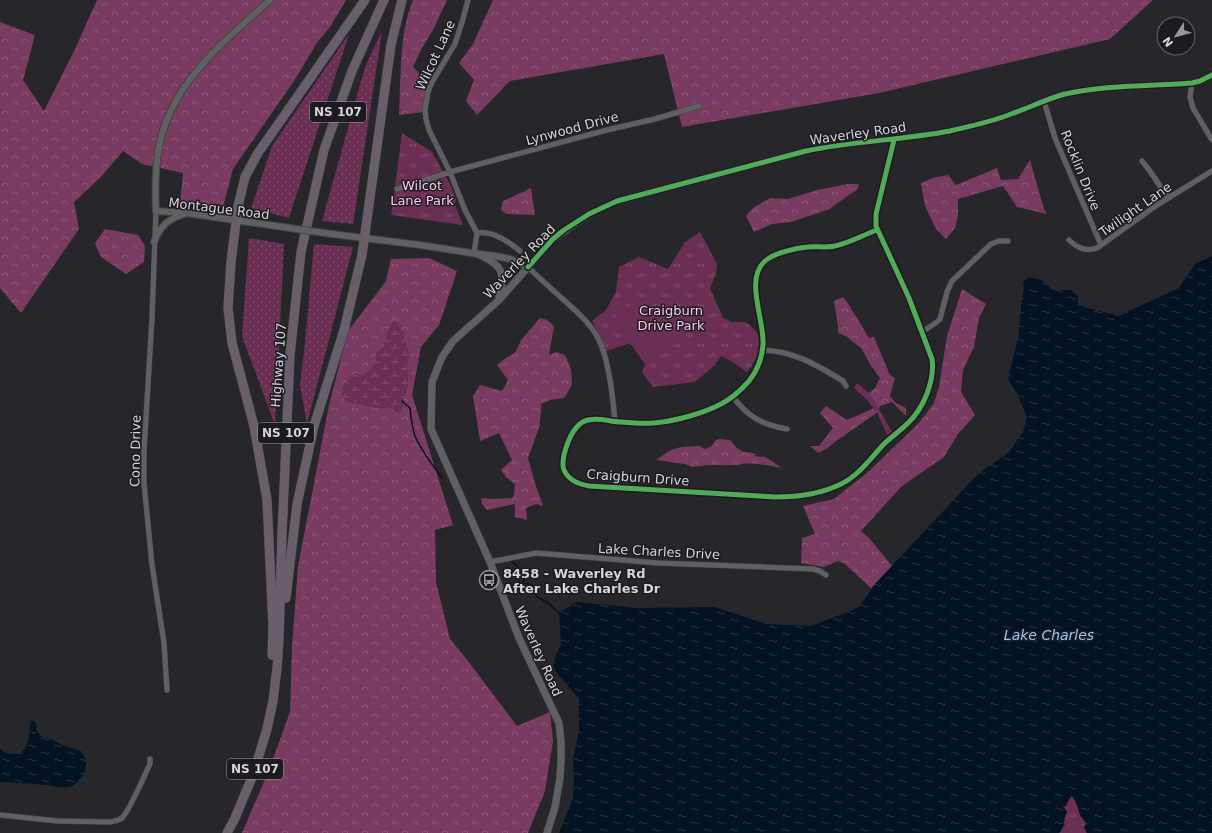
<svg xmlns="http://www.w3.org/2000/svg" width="1212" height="833" viewBox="0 0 1212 833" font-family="'DejaVu Sans',sans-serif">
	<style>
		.grass { fill: url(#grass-dots) }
		.forest { fill: url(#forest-crowns); fill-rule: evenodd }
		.wetland { fill: url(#wetland-marsh) }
		.park { fill: url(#park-tufts) }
		.pitch { fill: #6c2f54 }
		.water { fill: url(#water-ripples) }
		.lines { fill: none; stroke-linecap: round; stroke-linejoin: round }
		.stream { stroke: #041324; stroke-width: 1.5 }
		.minor-casing { stroke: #434345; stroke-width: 6 }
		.tertiary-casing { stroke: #434345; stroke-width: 8 }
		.secondary-casing { stroke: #434345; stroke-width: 8 }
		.motorway-casing { stroke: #434345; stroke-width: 10 }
		.minor { stroke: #606062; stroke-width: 5 }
		.tertiary { stroke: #606062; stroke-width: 6 }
		.secondary { stroke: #606062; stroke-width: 7 }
		.motorway { stroke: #685f6b; stroke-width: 9 }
		.tertiary-bridge-casing { stroke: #434345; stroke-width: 8; stroke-linecap: butt }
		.tertiary-bridge { stroke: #606062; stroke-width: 6 }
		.cycleway-casing { stroke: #1d1b21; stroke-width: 8 }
		.cycleway { stroke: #51ab58; stroke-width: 5 }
		.labels { text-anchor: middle; stroke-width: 3; stroke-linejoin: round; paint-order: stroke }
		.shield { fill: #1d1b21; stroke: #9e9ca1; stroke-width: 1 }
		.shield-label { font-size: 12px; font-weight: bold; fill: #d5d4d8 }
		.street-label { font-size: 13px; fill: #d5d4d8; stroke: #1d1b21 }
		.park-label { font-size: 13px; fill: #f8cce3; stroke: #1d1b21 }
		.poi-label { font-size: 13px; font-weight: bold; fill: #d5d4d8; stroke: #1d1b21; text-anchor: start }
		.water-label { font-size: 14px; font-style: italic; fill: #93c5f5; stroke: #1d1b21 }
	</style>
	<defs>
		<pattern id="grass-dots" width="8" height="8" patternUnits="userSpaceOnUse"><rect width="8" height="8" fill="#6c2f54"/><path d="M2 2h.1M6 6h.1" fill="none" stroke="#804c6c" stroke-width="1.8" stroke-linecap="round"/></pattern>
		<pattern id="forest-crowns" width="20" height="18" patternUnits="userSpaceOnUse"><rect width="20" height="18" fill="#7a3b61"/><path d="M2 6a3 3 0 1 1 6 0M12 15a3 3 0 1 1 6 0" fill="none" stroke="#8c5677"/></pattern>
		<pattern id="wetland-marsh" width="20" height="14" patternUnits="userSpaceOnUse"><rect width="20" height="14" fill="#6c2f54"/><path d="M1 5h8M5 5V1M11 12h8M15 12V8" fill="none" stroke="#804c6c"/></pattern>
		<pattern id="park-tufts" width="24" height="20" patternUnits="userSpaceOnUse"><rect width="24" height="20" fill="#6c2f54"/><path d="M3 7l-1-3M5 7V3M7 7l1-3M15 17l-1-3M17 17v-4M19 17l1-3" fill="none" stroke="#804c6c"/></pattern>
		<pattern id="water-ripples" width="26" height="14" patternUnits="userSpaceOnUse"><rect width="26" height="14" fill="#041324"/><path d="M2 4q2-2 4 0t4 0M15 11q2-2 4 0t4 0" fill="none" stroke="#283443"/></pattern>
	</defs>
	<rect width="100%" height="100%" fill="#27262a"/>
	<path class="grass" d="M382 31 353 224 322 221 365 67Z
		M349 34 289 218 251 208 272 146Z
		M249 238 284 244 275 425 242 336Z
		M314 244 353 247 307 424 300 385 305 343Z"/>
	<path class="forest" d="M97 0H346L330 27 316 44 296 78 233 169 223 207 180 204 183 173 142 164 123 151 101 177 74 202 79 229 21 313 0 288V22L35 35 23 80 44 111 75 49Z
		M413 0H447L434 28 421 50 413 67 426 80 424 112 399 115C401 80 399 32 413 0Z
		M493 0H1153L1110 39 879 93 682 127 664 54 510 81 477 115 466 101 474 80 459 63 473 44Z
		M1030 160 1044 209 1047 214 1017 207 1003 186 958 199V215L955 228 946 239 936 229 925 206 921 183 933 178 948 175 956 185 997 168 1001 180 1018 179Z
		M848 184H859L858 189 836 204 830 209 791 222 772 224 754 232 746 216 753 208 770 198 788 199 817 190Z
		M531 188 535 215 507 214 501 210 503 201Z
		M105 229 138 235 145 246 144 262 126 274 101 257 95 243Z
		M429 258 457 271 439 325 421 347 412 395 453 525 435 530 436 582 450 639 468 661 517 726 550 712 553 741 545 791 528 833H242L269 770 290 712 292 646 298 566 329 405 348 331 386 281 391 259ZM394 320 409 354 407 366 408 384 404 397 403 405 399 413 390 407 378 408 350 402 342 398 344 385 355 373 363 376C372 369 376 365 377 353L384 346 387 334Z
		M962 289 986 304 979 318 974 347 963 370 961 392 975 415 958 434 944 457 902 486 861 531 869 538 892 566 872 589 845 564 838 561 824 567 801 563 802 538 815 534 803 506 834 499 867 473 919 423 934 403 939 387 947 336Z
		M841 298H844L849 305 869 338 874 337 890 375 895 378 890 396 896 403 906 408V416L892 402 880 406 878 412 836 441 826 449 818 453 810 446H819L833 428 820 413 826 406 847 420 877 407 869 393 875 388 880 378 870 364 862 349 846 336 838 333V326L834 301Z
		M540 318 547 320 554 326 549 355 556 352 565 355 571 369 572 385 564 398 550 400 541 404C542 410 539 421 540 425L528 458 535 483 543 506 536 504 526 508 527 520 515 517V504L487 510 482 504 481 498 493 499 512 498 514 495 515 484 507 478 501 470 512 460 499 433 480 441 473 396 480 385 502 391 508 380 497 365 506 358 515 353 521 340Z
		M720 439 730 440C733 443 736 448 740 450 745 454 752 451 757 455L753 456 765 457 782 468C773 466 746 461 739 465H708L692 467 685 464 656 460 671 450 681 447 699 446 705 449 712 446 716 440Z"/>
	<path class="wetland" d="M394 319 404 333 409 354 407 366 408 383 404 397 403 405 399 413 390 407 378 408 350 402 342 398 344 385 355 373 363 376C372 369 376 365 376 353L384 346 387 334Z"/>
	<path class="park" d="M402 133 432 152 451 186 456 199 455 205 463 225 391 215 395 189 394 187 395 186Z
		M700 232 717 264 716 274 710 288 723 318 732 322H746C749 325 755 329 757 333 762 346 756 362 747 372L731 361 721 356 714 366 695 382 653 387 642 372 645 364 630 343 607 351 592 321 606 310 616 292 619 267 639 257 668 269 685 242Z
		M857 383 870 394 892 432 887 435 877 412 868 401 854 388Z
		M1071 796 1074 799 1077 806 1080 810V815L1085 821 1086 824 1084 827 1087 833H1059L1062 830 1063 822 1065 821 1064 819 1067 812 1063 806H1065L1069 799Z"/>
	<path class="pitch" d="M647 296 676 344 645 363 615 315Z"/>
	<path class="water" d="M1212 256V833H1087L1084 827 1086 824C1085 820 1082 819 1080 815 1078 809 1077 801 1072 796L1069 799 1066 806H1063L1067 812 1064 819 1065 821 1063 822 1065 824 1059 833H559L573 798 574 778 573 760 579 730V699L556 672 553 664 561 643 559 613 577 602 636 608 715 607 766 624 811 626 858 608 874 585 978 474 1009 452 1023 432 1027 418 1018 395 1008 379 1018 338 1021 307 1024 288 1022 283 1029 277 1042 280 1052 290H1071L1078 296V305L1118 316 1179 288 1195 264Z
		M31 721H33L36 723 37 731 42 737 53 740 62 745 81 751 86 759V766L84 774 74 785 69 787H58L47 785 4 782 0 783V749C3 752 7 754 12 754 31 757 28 732 31 721Z"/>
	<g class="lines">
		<path class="stream" d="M402 401 410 408C411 417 412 427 415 436 421 451 433 465 442 478
			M512 561 518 567 524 583 532 585 537 597 547 602 559 613"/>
		<g class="minor-casing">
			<path id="minor" d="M468 0 463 19 455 44 432 82 428 92 425 110 426 119 429 130 450 172 465 210 477 233 474 253
				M1192 83 1190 97 1193 108 1212 140
				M1044 101 1055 138 1101 245
				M1142 161 1150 171 1168 198
				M397 189 450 172 607 130 655 119 699 106
				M156 211 152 318 144 451V483L152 565 164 643 167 690
				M877 230C863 235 849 243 835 246 826 248 817 246 808 247 796 248 774 253 765 261 744 279 765 321 763 345 762 359 757 371 749 381 741 390 731 399 721 404 702 414 675 421 654 423 643 424 632 423 621 422 610 422 600 417 588 420 584 421 579 424 576 428 569 436 560 460 564 470 569 481 579 484 589 486L775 497C797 497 821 494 841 484 858 476 870 459 883 445 891 437 900 431 908 423 924 408 935 380 932 359L909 298 876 226V214L894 140
				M477 233C492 230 508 241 520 251
				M1069 240C1077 248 1086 252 1097 248L1157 205 1212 171
				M528 267C540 279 553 290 565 301 577 312 590 323 598 338 609 358 613 398 615 422
				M922 332 937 322 940 319 947 292 952 281 991 244 999 241H1008
				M762 350C794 351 817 365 843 381L846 386
				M733 397C748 417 763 425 787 429
				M490 562 536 553 658 563 813 569 820 571 826 575
				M0 815 58 821 110 822C114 821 118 821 122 818 129 812 145 774 150 764V759"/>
		</g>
		<g class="tertiary-casing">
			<path id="tertiary" d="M270 0C224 42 171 82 159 147 155 168 155 190 156 211L186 213 276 226
				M324 233 420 245 478 254 496 256 510 259 528 267
				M154 242C161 225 167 220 184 214"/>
		</g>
		<g class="secondary-casing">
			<path id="secondary" d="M478 254C501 264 507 273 499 297
				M547 833 555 807 560 778 561 760V741L559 723 519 638 490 562 431 429 432 382 442 357 453 341 498 301 553 239 589 214 617 201 806 151C853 141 902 140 950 131 971 126 991 122 1011 114 1029 108 1046 99 1065 94 1106 85 1150 86 1192 83L1200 81 1212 75"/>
		</g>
		<g class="motorway-casing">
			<path id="motorway" d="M286 598 297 504 314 426 344 330 362 255 391 45 402 0
				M272 655 273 626 267 500 254 426 232 343 228 308 231 262 238 206 245 177 258 153 365 0
				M227 833 235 818 253 775 267 729 273 701 277 668 279 638 282 534 290 355 301 252 324 150 352 71 384 0"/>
		</g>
		<use href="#minor" class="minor"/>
		<use href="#tertiary" class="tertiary"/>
		<use href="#secondary" class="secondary"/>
		<use href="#motorway" class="motorway"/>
		<g class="tertiary-bridge-casing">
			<path id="tertiary-bridge" d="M276 226 324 233"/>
		</g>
		<use href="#tertiary-bridge" class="tertiary-bridge"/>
		<g class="cycleway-casing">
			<path id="cycleway" d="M877 230C863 235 849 243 835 246 826 248 817 246 808 247 796 248 774 253 765 261 744 279 765 321 763 345 762 359 757 371 749 381 741 390 731 399 721 404 702 414 675 421 654 423 643 424 632 423 621 422 610 422 600 417 588 420 584 421 579 424 576 428 569 436 560 460 564 470 569 481 579 484 589 486L775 497C797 497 821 494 841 484 858 476 870 459 883 445 891 437 900 431 908 423 924 408 935 380 932 359L909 298 876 226V214L894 140
				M528 267 553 239 564 230 589 214 617 201 806 151C853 141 902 140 950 131 971 126 991 122 1011 114 1029 108 1046 99 1065 94 1106 85 1150 86 1192 83L1200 81 1212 75"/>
		</g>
		<use href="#cycleway" class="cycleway"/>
	</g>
	<defs>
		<g id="bus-ring" transform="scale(1)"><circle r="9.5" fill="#1d1b21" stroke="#98979b" stroke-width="1.5"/><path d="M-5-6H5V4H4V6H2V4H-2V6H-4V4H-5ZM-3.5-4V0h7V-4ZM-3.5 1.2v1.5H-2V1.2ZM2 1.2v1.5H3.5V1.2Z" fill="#98979b"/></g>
	</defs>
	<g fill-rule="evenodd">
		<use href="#bus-ring" x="489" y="580"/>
	</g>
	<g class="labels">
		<g class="shield">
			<rect x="310" y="102" width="56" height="20" rx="3"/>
			<rect x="258" y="423" width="56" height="20" rx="3"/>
			<rect x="227" y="759" width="56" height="20" rx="3"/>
		</g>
		<g class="shield-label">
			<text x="338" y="116">NS 107</text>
			<text x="286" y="437">NS 107</text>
			<text x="255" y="773">NS 107</text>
		</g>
		<g class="street-label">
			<text transform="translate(435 55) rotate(-65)" y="5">Wilcot Lane</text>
			<text transform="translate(572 128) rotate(-15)" y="5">Lynwood Drive</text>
			<text transform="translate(858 133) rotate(-8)" y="5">Waverley Road</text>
			<text transform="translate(1081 170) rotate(68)" y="5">Rocklin Drive</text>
			<text transform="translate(219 208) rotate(7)" y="5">Montague Road</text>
			<text transform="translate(1135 209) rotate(-35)" y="5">Twilight Lane</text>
			<text transform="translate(519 261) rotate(-46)" y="5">Waverley Road</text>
			<text transform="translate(278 365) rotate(-86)" y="5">Highway 107</text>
			<text transform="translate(135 451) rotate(-89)" y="5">Cono Drive</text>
			<text transform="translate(638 477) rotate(4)" y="5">Craigburn Drive</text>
			<text transform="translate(659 551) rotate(3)" y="5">Lake Charles Drive</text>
			<text transform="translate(539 651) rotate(66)" y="5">Waverley Road</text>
		</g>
		<g class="park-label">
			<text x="422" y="190">Wilcot<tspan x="422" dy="15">Lane Park</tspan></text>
			<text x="671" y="315">Craigburn<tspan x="671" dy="15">Drive Park</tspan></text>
		</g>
		<g class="poi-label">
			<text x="503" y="578">8458 - Waverley Rd<tspan x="503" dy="15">After Lake Charles Dr</tspan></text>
		</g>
		<g class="water-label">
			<text x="1049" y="640">Lake Charles</text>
		</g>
	</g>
	<g transform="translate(1176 36) rotate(234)"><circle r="19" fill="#1d1b21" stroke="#67656a"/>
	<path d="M0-3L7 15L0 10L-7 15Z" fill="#98979b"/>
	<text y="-6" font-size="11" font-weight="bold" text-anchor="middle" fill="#d5d4d8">N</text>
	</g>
</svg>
